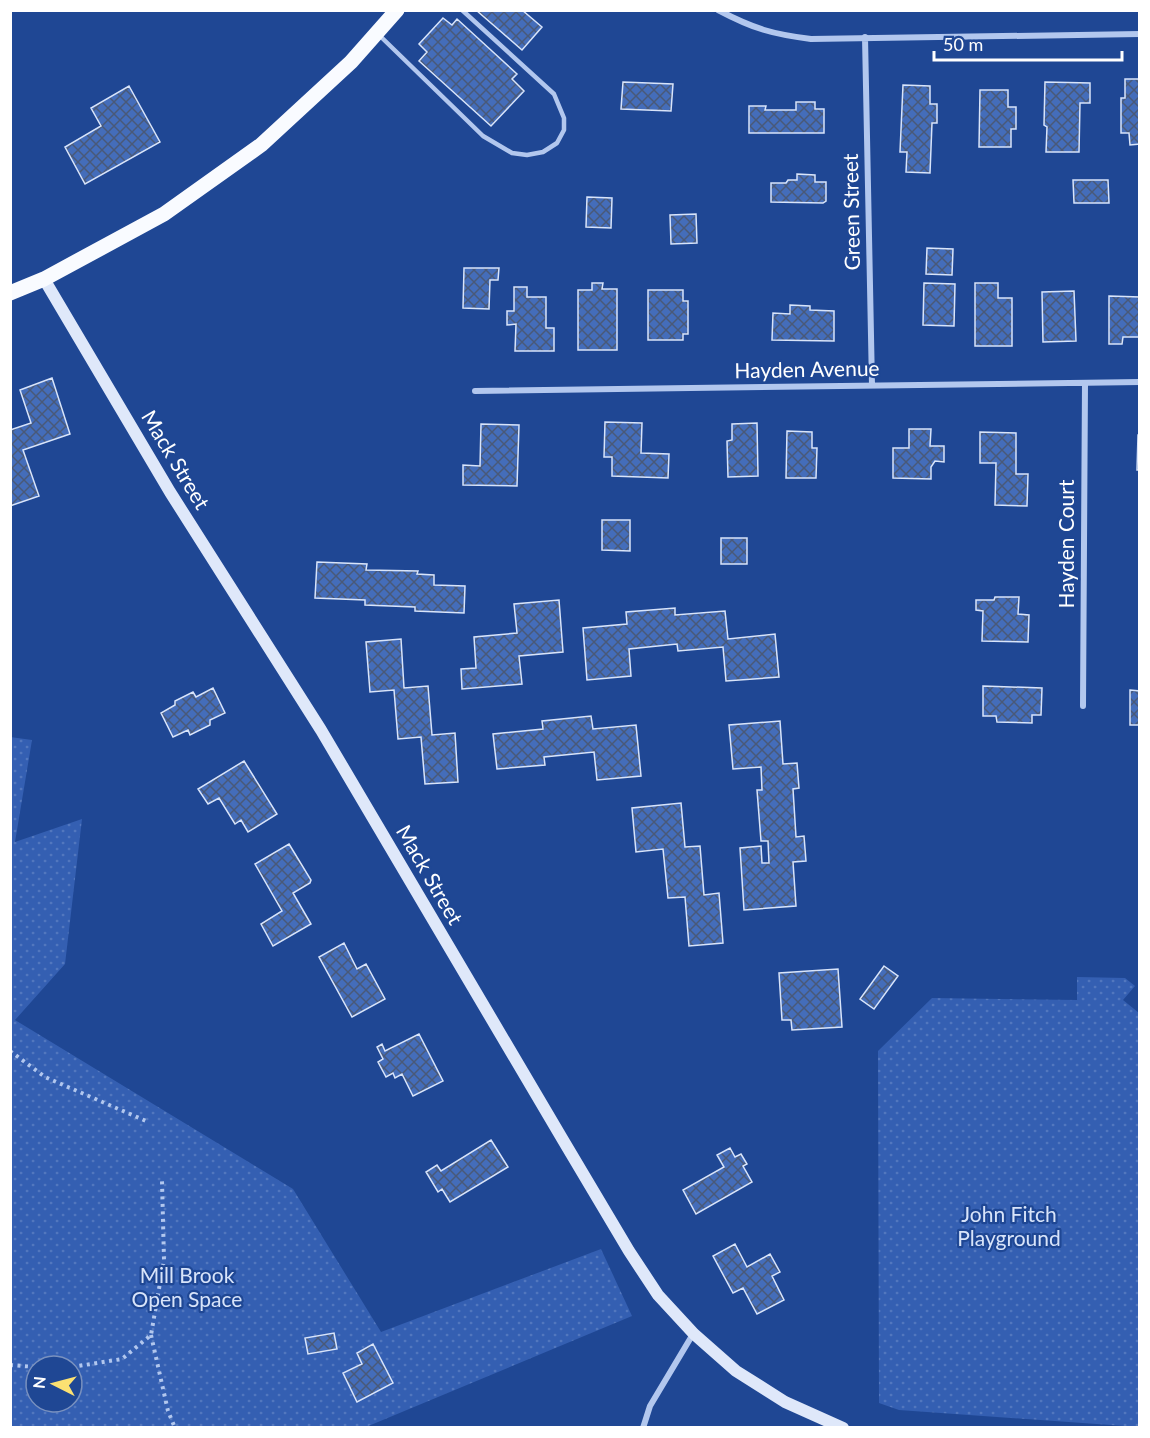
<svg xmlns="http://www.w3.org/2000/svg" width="1150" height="1438" viewBox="0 0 1150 1438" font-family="Lato,sans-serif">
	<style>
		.park { fill: url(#park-dots); fill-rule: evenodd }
		.building { fill: url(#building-cross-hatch); stroke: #d8e4fa; stroke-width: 1.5 }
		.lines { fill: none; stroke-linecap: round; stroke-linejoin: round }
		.path { stroke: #b2c7ee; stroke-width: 4; stroke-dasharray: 3 4.5; stroke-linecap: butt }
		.lane { stroke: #b2c7ee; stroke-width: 4.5 }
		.street { stroke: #b2c7ee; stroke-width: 6 }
		.secondary { stroke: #dfe8fa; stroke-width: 12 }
		.primary { stroke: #f9fbff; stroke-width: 15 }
		.labels { text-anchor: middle; stroke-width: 4.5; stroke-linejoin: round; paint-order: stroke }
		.street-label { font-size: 21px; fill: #fff; stroke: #1f4794 }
		.park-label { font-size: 21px; fill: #d8e4fa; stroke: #1f4794 }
	</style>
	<defs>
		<pattern id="park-dots" width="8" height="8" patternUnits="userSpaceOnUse" patternTransform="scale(1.5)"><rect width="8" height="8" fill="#345fb2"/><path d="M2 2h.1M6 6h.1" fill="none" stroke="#5277be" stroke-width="1.8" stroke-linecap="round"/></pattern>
		<pattern id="building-cross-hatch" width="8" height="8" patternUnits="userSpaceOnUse" patternTransform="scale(1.5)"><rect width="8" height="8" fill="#446dba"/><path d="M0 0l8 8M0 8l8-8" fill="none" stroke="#495978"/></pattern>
	</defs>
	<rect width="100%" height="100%" fill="#1f4794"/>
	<path class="park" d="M10 737 32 740 15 842 82 819 65 964 15 1020 293 1189 381 1332 601 1249 632 1316 366 1427H11ZM36 1366H72V1402H36Z
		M1077 977 1125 978 1135 986 1123 1000 1139 1013V1427L899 1410 879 1403 878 1051 932 998 1077 1000Z"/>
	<path class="building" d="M476 10H522L542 27 522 50Z
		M443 18 452 25 457 19 517 74 512 79 524 91 491 126 419 61 427 52 419 44Z
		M1125 79H1140V144L1130 145 1129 133H1121V98H1125Z
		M623 82 673 84 671 111 621 109Z
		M1045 82 1090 83V103H1080L1079 152H1046L1047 127 1044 125Z
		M903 85 930 86V104H937V123H932L930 173 906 172 907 152H900Z
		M129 86 160 142 85 184 65 147 101 126 91 108Z
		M980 90H1008V107H1016V129H1011V147H979Z
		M796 102H815V109H824V133H749V106H766L765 110H796Z
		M797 174 815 175V182H826V201L823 203 771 202V183H786L788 180H797Z
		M1073 180H1108L1109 203H1074Z
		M587 197 612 198 611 228 586 227Z
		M696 214 697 243 671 244 670 215Z
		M927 248 953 249 952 275 926 274Z
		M464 268H499L498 280H490L489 309 463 308Z
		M592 283H603L602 289H617V350H578V290H592Z
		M924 283 955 284 954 326 923 325Z
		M975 283H998V298H1012V346H975Z
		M514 287H527V297H546V328H554V351H515L516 324 507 325V311H514Z
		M648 290H683V301H688V334H683V340H648Z
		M1074 291 1076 341 1043 342 1042 292Z
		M1109 296 1140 297V337H1123L1122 344H1109Z
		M790 305 810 306V310L834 311V341L772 340 773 313 790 314Z
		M52 378 70 434 23 450 39 496 10 506V430L31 423 20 390Z
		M605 422 642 423 641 453 669 454 668 478 612 476V457H604Z
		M757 423 758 476 728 477 727 441 732 440V424Z
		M481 424 519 425 517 486 463 485V465L480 466Z
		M909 429H931L930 446H944V462L935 461 931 467V479L893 478V448H909Z
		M787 431 812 432V448H817L816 478H786Z
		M980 432 1016 433V474H1028L1027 506 995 505 996 463H980Z
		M1138 435H1140V470H1137Z
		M602 520H630V551L602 550Z
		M721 538H747V564H721Z
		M317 562 367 564 366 570 418 571 417 574 434 575V585L465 586 464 613 415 611V607L365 605V600L315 598Z
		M995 597H1019L1018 614 1029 615 1028 642 982 641 983 611 976 610V600H994Z
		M559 600 563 652 519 656 522 684 462 689 461 669 476 668 474 637 517 633 514 604Z
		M675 608V615L725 611 728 639 775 634 779 677 726 681 723 647 678 651 677 644 629 649 631 676 587 680 583 628 627 624 626 612Z
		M401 639 404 688 428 686 432 735 455 733 458 782 425 784 421 737 398 739 394 690 370 692 366 642Z
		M983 686 1042 688 1041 715H1032V723L997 722 996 716H983Z
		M213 688 225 713 210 720V725L190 735 188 730 173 737 161 713 175 705V701L193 692 196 697Z
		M1130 690 1140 691V725H1130Z
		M591 716 593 729 636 725 641 776 597 780 594 752 544 757 545 765 497 769 493 734 543 729 542 721Z
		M780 721 783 764 797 763 799 788 793 789 796 837 804 836 806 861 793 862 796 906 744 910 740 848 761 846 762 863H769L768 841H761L757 790H762L761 767 733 769 729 725Z
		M244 761 277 814 248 832 241 820 235 824 219 798 208 804 198 789Z
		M681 803 685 847 700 846 704 895 719 893 723 943 689 946 685 897 668 898 663 849 636 852 632 808Z
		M289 844 311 880 310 883 293 893 311 924 273 946 261 924 282 911 255 864Z
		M344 943 357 969 366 964 385 999 352 1017 319 957Z
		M884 966 898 976 874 1009 860 999Z
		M838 969 842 1027 792 1030 791 1020H782L779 973Z
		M419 1034 443 1081 413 1096 402 1074 395 1078 393 1073 386 1077 378 1062 383 1059 377 1047 382 1044 385 1051Z
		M491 1140 508 1167 450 1202 442 1189 438 1192 426 1172 437 1165 441 1171Z
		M730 1148 735 1157 741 1154 747 1164 743 1166 752 1182 696 1214 683 1190 724 1167 717 1155Z
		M735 1244 747 1267 770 1254 780 1272 772 1276 784 1300 757 1314 743 1288 733 1293 713 1256Z
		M334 1333 337 1349 308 1354 305 1338Z
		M373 1344 393 1383 357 1402 343 1373 362 1364 357 1353Z"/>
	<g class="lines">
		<path class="path" d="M10 1051 45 1077 146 1121
			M151 1335 168 1411 175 1428
			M10 1365 36 1367
			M72 1367 122 1359 151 1335 164 1260 162 1181"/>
		<path class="lane" d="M378 34 483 136 512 153 527 155 543 152 557 143 564 130V118L554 94 462 10"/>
		<path class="street" d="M718 10C754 29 772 34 811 39L1140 34
			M865 37 872 385
			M475 391 1140 382
			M1083 706 1085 383
			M643 1428 650 1406 693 1334"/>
		<path class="secondary" d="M44 279 170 492 321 730 563 1140 629 1251 658 1295 694 1334 736 1371 785 1402 843 1428"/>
		<path class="primary" d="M10 293 44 279 164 214 261 145 351 62 397 10"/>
	</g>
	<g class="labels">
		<g class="street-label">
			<text transform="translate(852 212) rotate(-91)" y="7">Green Street</text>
			<text transform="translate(807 370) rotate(-1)" y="7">Hayden Avenue</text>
			<text transform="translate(175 460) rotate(59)" y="7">Mack Street</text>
			<text transform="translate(1067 544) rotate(-90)" y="7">Hayden Court</text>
			<text transform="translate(429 875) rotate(60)" y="7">Mack Street</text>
		</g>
		<g class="park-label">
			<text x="1009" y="1222">John Fitch<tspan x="1009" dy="24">Playground</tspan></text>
			<text x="187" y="1283">Mill Brook<tspan x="187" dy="24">Open Space</tspan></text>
		</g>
	</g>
	<rect width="1150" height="1438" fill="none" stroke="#ffffff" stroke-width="24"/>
	<g transform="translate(54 1384) rotate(276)"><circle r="28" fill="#1f4794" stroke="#7991bf" stroke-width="1.5"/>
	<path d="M0-4.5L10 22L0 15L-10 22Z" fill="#fce172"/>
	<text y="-9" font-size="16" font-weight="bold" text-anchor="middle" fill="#ffffff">N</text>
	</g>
	<path d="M934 51v9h188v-9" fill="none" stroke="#ffffff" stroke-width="3"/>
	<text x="943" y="51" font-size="18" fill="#ffffff" stroke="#1f4794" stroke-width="4.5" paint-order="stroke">50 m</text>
</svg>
